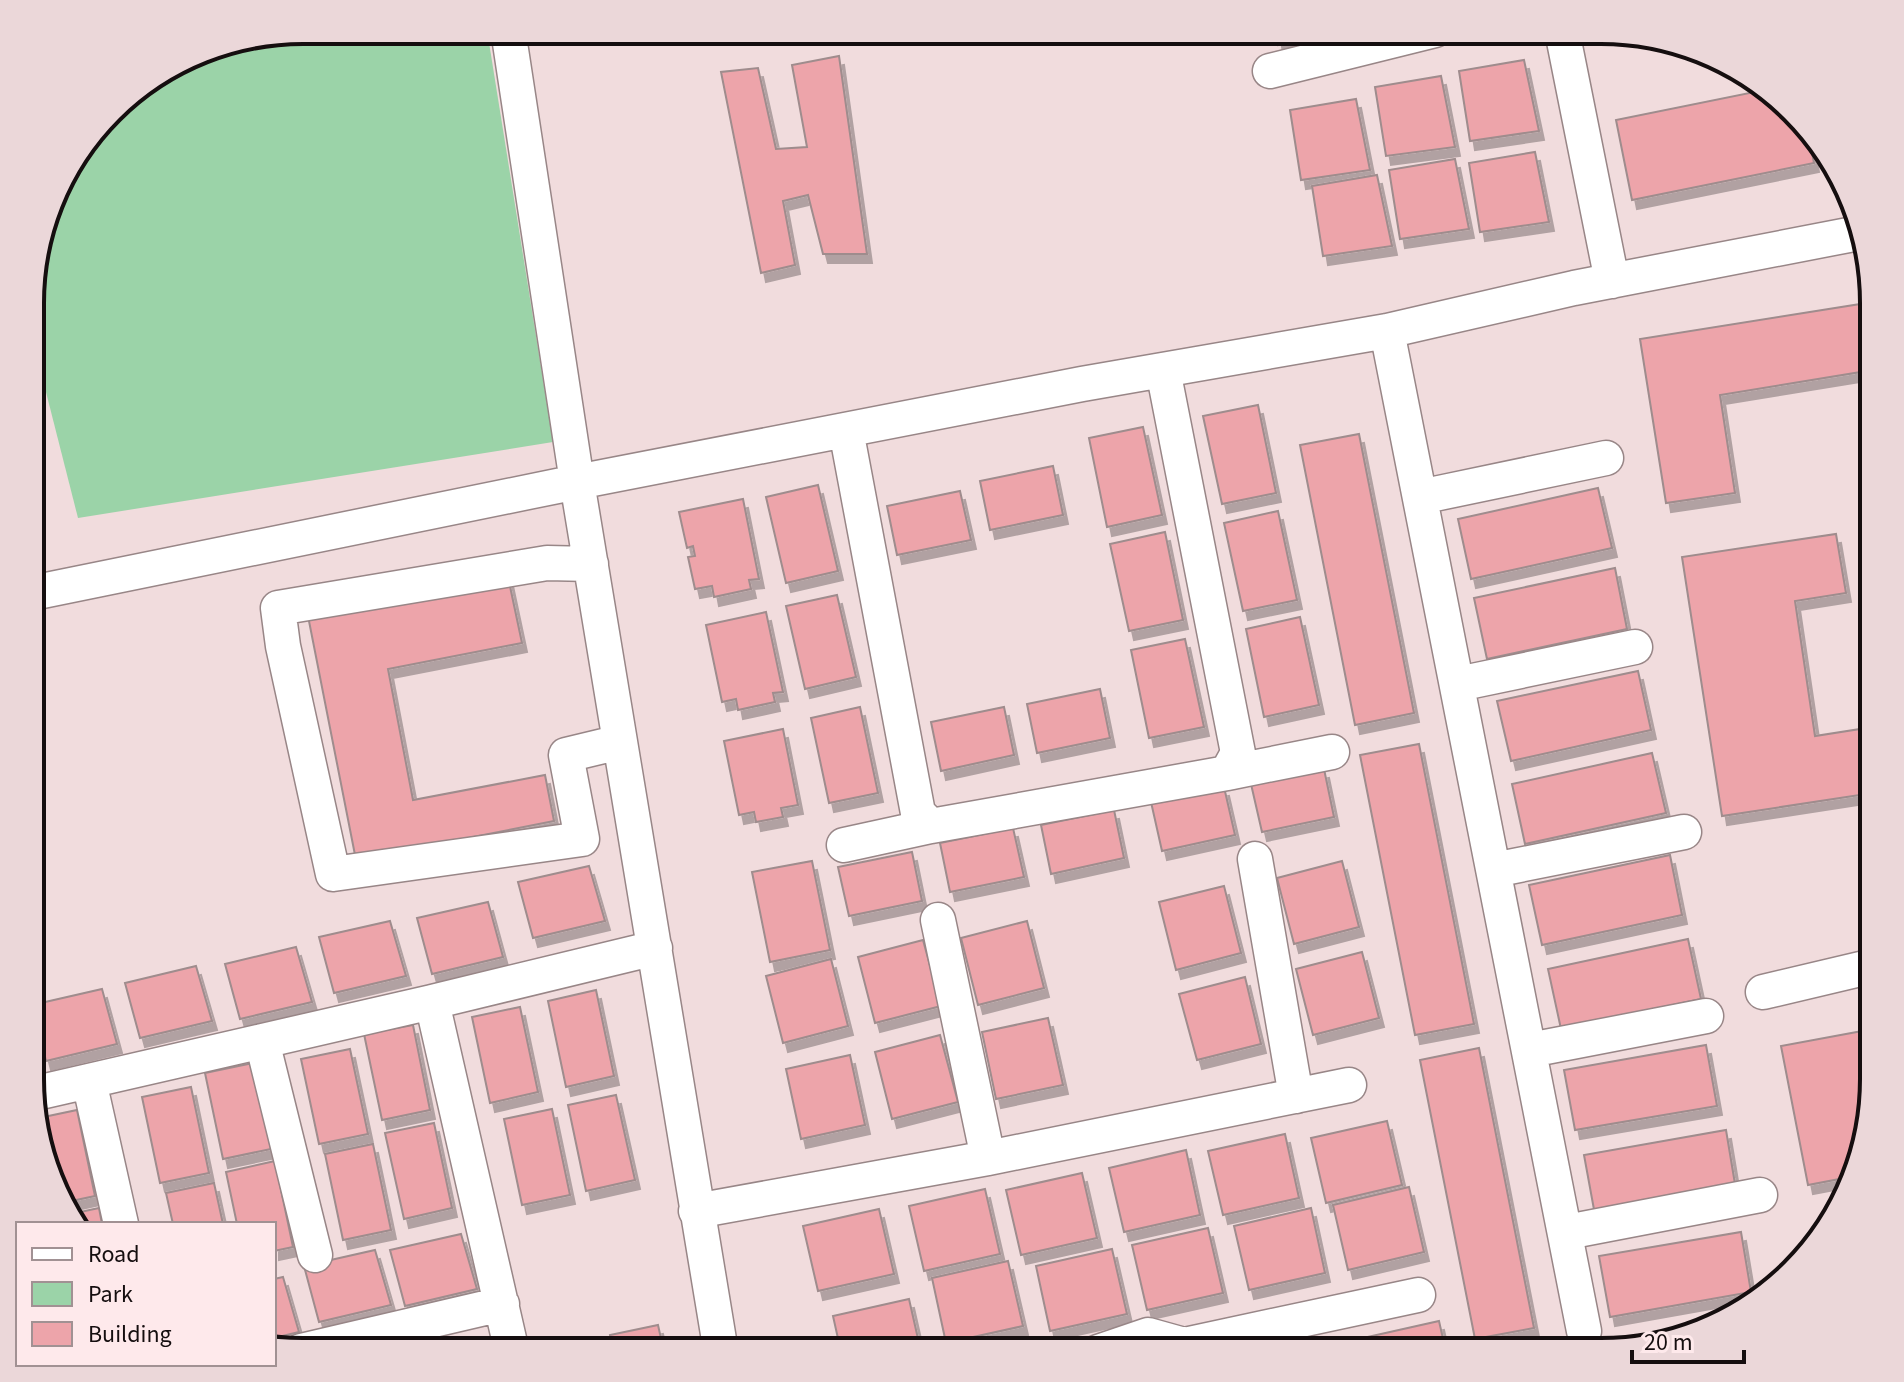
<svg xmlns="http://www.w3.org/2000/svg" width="1904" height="1382" viewBox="0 0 1904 1382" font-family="'Source Sans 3',sans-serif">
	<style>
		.green { fill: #9bd3a8 }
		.building { fill: #eda4aa; stroke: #9f8c8d; stroke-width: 2; filter: url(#shadow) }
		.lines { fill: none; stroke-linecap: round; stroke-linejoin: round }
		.street-casing { stroke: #988687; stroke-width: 37 }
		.street { stroke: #fff; stroke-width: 34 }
		.rim { fill: none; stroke: #150e0f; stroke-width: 4 }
	</style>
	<defs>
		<filter id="shadow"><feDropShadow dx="5" dy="9" stdDeviation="0" flood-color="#0004"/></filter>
	</defs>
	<rect width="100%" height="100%" fill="#f1dcdd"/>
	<path class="green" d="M303 30H487L553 442 78 518 32 337V268L58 182 123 98 199 51Z"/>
	<path class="building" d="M1276 30H1347V34L1278 45Z
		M839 56 867 254H823L808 195 783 201 795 265 761 273 721 72 758 68 776 149 807 147 792 65Z
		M1524 60 1539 131 1470 141 1459 71Z
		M1441 76 1455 147 1386 156 1375 87Z
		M1769 89 1809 137 1814 163 1632 200 1616 120Z
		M1356 99 1370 170 1301 180 1290 110Z
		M1535 152 1549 222 1480 232 1469 163Z
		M1455 159 1469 229 1400 239 1389 170Z
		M1377 175 1392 246 1323 256 1312 186Z
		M1873 302V450L1861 372 1720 395 1735 493 1666 503 1640 339Z
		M1258 405 1276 493 1222 504 1203 416Z
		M1143 427 1162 515 1107 527 1089 438Z
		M1359 434 1414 713 1355 725 1300 445Z
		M1053 466 1063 515 990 530 980 481Z
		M818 485 838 571 786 583 766 497Z
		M1598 488 1612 548 1471 579 1458 519Z
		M960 491 971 540 897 555 887 506Z
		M743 499 759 579 749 580 751 589 714 597 712 586 695 589 688 557 695 556 693 546 687 548 679 512Z
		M1278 511 1297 600 1243 611 1224 523Z
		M1165 532 1183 620 1129 631 1110 544Z
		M1836 534 1846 593 1795 601 1815 736 1873 727V793L1722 816 1682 557Z
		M1615 568 1627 629 1487 659 1474 598Z
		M508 577 522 643 388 669 413 800 545 775 554 821 356 860 308 616Z
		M837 595 856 677 805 689 786 606Z
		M766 612 783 692 773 693 775 702 738 710 736 699 722 702 706 625Z
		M1300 617 1319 705 1264 717 1246 629Z
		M1185 639 1204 727 1149 738 1131 650Z
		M1638 671 1651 730 1511 761 1497 701Z
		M1100 689 1110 738 1037 753 1027 704Z
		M860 707 878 793 829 803 811 718Z
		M1004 707 1014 755 941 771 931 722Z
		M783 729 798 805 781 808 783 817 756 822 754 812 739 815 724 741Z
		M1419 744 1474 1024 1415 1035 1360 755Z
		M1652 753 1666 813 1525 844 1512 784Z
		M1324 769 1334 817 1262 832 1251 784Z
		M1224 787 1235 835 1162 851 1151 802Z
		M1114 810 1124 858 1051 874 1041 825Z
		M1013 828 1024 877 950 892 940 843Z
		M912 852 922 901 849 916 838 867Z
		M1670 855 1682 915 1542 945 1529 885Z
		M812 861 830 950 770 962 752 872Z
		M1342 861 1359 927 1294 944 1277 878Z
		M589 866 605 921 533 938 518 882Z
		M1224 886 1241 953 1176 970 1159 902Z
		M488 902 503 957 432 974 417 918Z
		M390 921 406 976 334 993 319 937Z
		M1027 921 1044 988 978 1005 961 938Z
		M1688 939 1701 999 1561 1029 1548 969Z
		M923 940 941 1006 875 1023 858 957Z
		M296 947 312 1002 240 1019 225 964Z
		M1362 952 1379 1018 1313 1035 1296 969Z
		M831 959 848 1026 783 1043 766 976Z
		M196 966 212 1021 140 1038 125 983Z
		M1245 977 1261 1044 1197 1060 1179 994Z
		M102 989 117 1044 46 1061 32 1005Z
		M596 990 614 1076 566 1087 548 1001Z
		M520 1007 538 1092 490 1103 472 1017Z
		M1048 1018 1063 1085 996 1099 982 1032Z
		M413 1025 430 1110 382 1120 364 1034Z
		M1873 1029V1097L1859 1167 1855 1176 1808 1185 1781 1046Z
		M940 1035 958 1102 892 1119 875 1052Z
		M1706 1045 1717 1106 1575 1130 1564 1070Z
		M1479 1048 1534 1328 1475 1339 1420 1060Z
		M350 1049 368 1134 319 1144 301 1059Z
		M850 1055 865 1125 801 1139 786 1069Z
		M253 1063 271 1149 223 1159 205 1073Z
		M191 1087 209 1173 160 1183 142 1097Z
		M616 1095 635 1180 586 1191 568 1105Z
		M552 1109 570 1195 522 1205 504 1119Z
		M77 1110 95 1196 62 1203 34 1119Z
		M1387 1121 1402 1185 1326 1203 1311 1138Z
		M434 1123 452 1208 404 1219 385 1133Z
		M1726 1130 1736 1190 1595 1215 1584 1155Z
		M1285 1134 1299 1198 1223 1215 1208 1151Z
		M373 1144 391 1230 343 1240 325 1154Z
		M1186 1150 1200 1215 1124 1232 1109 1168Z
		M275 1161 293 1247 274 1251V1224H237L226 1172Z
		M1082 1173 1097 1238 1021 1255 1006 1190Z
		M214 1183 223 1224H173L166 1193Z
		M1409 1187 1424 1252 1348 1270 1333 1205Z
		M985 1189 1000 1254 924 1271 909 1206Z
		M99 1208 102 1224H74L66 1215Z
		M1311 1208 1325 1273 1249 1290 1234 1226Z
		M879 1209 894 1274 818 1291 803 1226Z
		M1208 1228 1223 1293 1147 1310 1132 1245Z
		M1741 1232 1751 1292 1610 1317 1599 1256Z
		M461 1234 477 1289 405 1306 390 1250Z
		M1112 1249 1127 1314 1050 1331 1036 1266Z
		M375 1250 391 1305 319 1322 304 1266Z
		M1008 1261 1023 1326 946 1343 932 1278Z
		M283 1277 299 1332 274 1338V1279Z
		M909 1299 921 1352H841L833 1316Z
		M1439 1321 1446 1352H1366L1363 1338Z
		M658 1325 664 1352H613L610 1335Z
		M1330 1344 1332 1352H1297Z
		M414 1346 416 1351H392Z"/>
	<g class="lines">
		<g class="street-casing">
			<path id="street" d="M1562 31 1612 281
				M1270 71 1435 30
				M1387 331 1584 1331
				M846 430 918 813 931 826 1227 773 1238 753 1163 370
				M1420 497 1606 458
				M591 564 547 563 278 608 283 646 333 874 582 839 566 755 620 742
				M32 593 577 482 508 30
				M1458 684 1635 647
				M1227 773 1332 752
				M844 845 931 826
				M1255 859 1296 1096
				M1494 870 1684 832
				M938 920 988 1158
				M1763 992 1873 966
				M262 1041 315 1255
				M1530 1050 1706 1016
				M89 1081 121 1224
				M32 1094 432 1002
				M696 1211 988 1158 1349 1085
				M1567 1232 1760 1195
				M301 1351 502 1304
				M512 1352 432 1002 655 948
				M721 1352 577 482 1082 384 1387 331 1574 288 1859 233
				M1098 1352 1148 1335 1184 1345 1418 1295"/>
		</g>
		<use href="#street" class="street"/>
	</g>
	<path d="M0 0H1904V1382H0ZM303 44H1601A259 259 0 0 1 1860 303V1079A259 259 0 0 1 1601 1338H303A259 259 0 0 1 44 1079V303A259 259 0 0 1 303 44Z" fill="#ebd7d9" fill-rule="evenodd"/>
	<path class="rim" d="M303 44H1601A259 259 0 0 1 1860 303V1079A259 259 0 0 1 1601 1338H303A259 259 0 0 1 44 1079V303A259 259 0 0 1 303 44Z"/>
	<rect x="16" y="1222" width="260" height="144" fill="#fee9eb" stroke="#a19193" stroke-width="2"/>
	<rect x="32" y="1248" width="40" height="12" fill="#ffffff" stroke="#a19193" stroke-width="2"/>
	<text x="88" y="1262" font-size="24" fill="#150e0f">Road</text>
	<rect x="32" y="1282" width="40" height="24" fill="#9bd3a8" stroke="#a19193" stroke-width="2"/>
	<text x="88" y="1302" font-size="24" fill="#150e0f">Park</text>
	<rect x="32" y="1322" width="40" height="24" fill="#eda4aa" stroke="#a19193" stroke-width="2"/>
	<text x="88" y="1342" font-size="24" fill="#150e0f">Building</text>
	<path d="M1632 1350v12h112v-12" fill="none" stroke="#150e0f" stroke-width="4"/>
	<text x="1644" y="1350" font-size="24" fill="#150e0f" stroke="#fee9eb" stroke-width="6" paint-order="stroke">20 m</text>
</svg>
